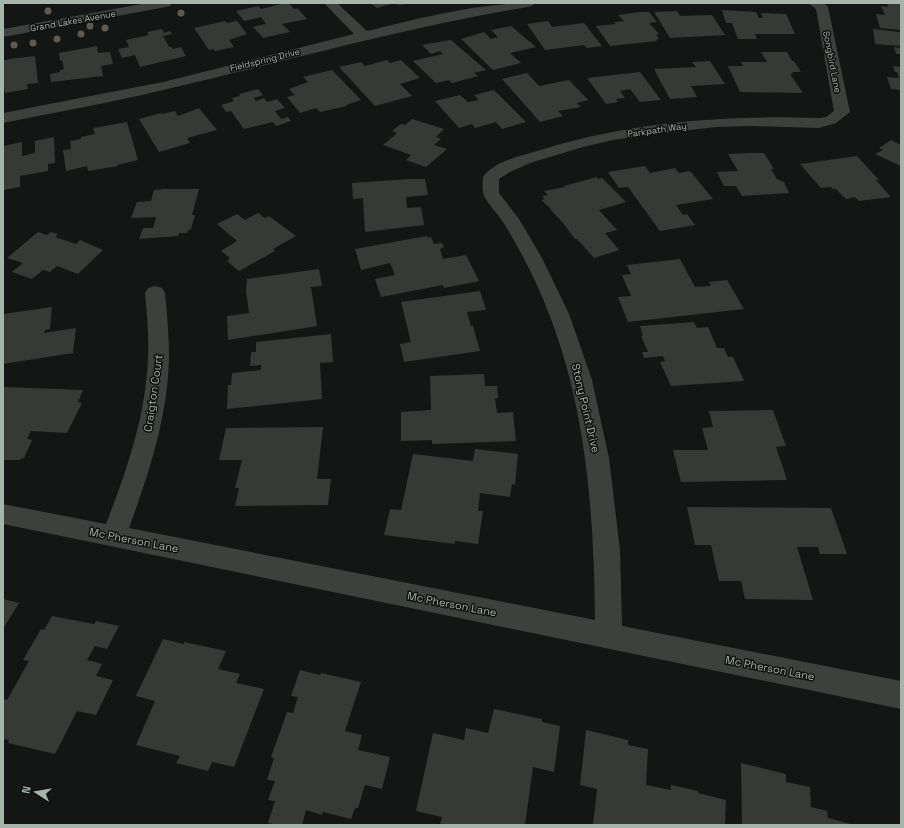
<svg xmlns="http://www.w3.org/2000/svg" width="904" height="828" viewBox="0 0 904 828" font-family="'Space Grotesk',sans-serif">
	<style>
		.building { fill: #363a37 }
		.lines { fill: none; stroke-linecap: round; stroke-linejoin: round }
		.minor { fill: #3c413e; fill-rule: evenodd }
		.tree { fill: #60594f }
		.labels { text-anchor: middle; stroke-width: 3; stroke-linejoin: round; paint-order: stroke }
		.far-street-label { font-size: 9px; fill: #a6b5a9; stroke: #0f1010 }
		.street-label { font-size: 11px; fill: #a6b5a9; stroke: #0f1010 }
	</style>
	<rect width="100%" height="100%" fill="#141515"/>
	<path class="building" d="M285 3H289L294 9 297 8 307 19 282 24 290 32 263 38 253 27 266 24 261 17 244 21 236 11 258 6 261 9Z
		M370 3H406V4L399 5 395 3 377 8Z
		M887 3 901 4V30L880 28 876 14 885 15 881 6 888 7Z
		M722 10 756 12 759 18H763L761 14 763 13 786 14 795 34H755L757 39H738L732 23H726Z
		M677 11 680 16 712 15 725 35 670 38 654 12Z
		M640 12H649L657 22 649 23 659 34 656 35 659 39 656 40 657 41 610 46 596 26 616 24 614 22 624 21 618 15Z
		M225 21 226 23 237 21 247 34 229 40 234 47 215 51 213 49 209 50 194 28Z
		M548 21 552 27 584 23 602 46 587 48 584 45 545 50 527 24Z
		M511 26 536 47 510 53 521 63 493 70 461 39 484 32 491 39 498 37 491 30Z
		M162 29 164 33 170 31 172 34 163 36 169 47H172L173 49 181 47 186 56 140 67 135 55 122 58 118 49 129 47 126 40 149 35 147 32Z
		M873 29 900 32 901 46 875 44Z
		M451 40 486 70 474 73 478 76 452 83 449 80 436 83 413 61 443 54 440 51 431 54 422 45Z
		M97 46 98 53 110 52 113 64 101 66 103 76 51 82 50 74 60 72V70L64 69 62 60 60 61 59 53Z
		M894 47 901 48V54H896Z
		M761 52H787L792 61H794L801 72H792L793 74H790L803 93 740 92 728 66H743L741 62H767Z
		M35 56 38 83 27 84 28 89 5 93 4 87H3V61L9 59Z
		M387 60 390 63 401 60 420 78 400 84 412 96 375 106 339 67 361 62 365 66Z
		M710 61 725 84 691 86 697 97 670 99 654 69 696 67 692 62Z
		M893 66 901 67V90L891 89 887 77 899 78 897 72H895Z
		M332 70 361 100 346 105 347 106 320 112 316 108 300 113 287 97 295 95 289 89 308 82 303 77Z
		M640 72 661 100 640 102 630 89 620 91 625 98 616 99 618 102 606 104 587 78Z
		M527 73 539 86 569 80 588 100 577 103 581 107 558 111 563 116 540 122 502 79Z
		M258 89 263 95 254 98 256 101 264 98 267 102 277 99 285 108 275 111 281 119 288 117 291 121 276 126 273 122 244 129 231 111 226 112 221 105 234 101 232 98 240 96 239 94Z
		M494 90 526 122 502 129 496 122 475 128 472 124 459 128 435 101 460 95 468 102 479 100 474 95Z
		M199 108 217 130 187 138 190 143 159 152 139 119 161 113 162 114 175 111 178 116Z
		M412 119 444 129 436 137 441 139 434 145 447 149 426 167 406 160 411 155 383 145 397 133 392 131 401 124 405 125Z
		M127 122 138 160 117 165 118 166 88 171 87 166 66 171 63 150 71 149 70 141 81 139V137L95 134 93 128Z
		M54 137 55 163 48 164V171L20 176V187L3 190V146L22 142V156L35 153V141Z
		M891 140 901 145V166L875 154 883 150 879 148Z
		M753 153H764L774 169H771L777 179 784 182 789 193 742 196 736 186H724L717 172 738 171 728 154Z
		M857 156 879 180H876L891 197 859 201 855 197 846 199 836 189H833L831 187 821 188 800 164Z
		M645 166 650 173 675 168 679 173 690 171 713 199 676 205 683 215 687 214 695 225 660 231 628 187 619 188 608 172Z
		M597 177 598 179 602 178 626 202 599 210 617 230 605 233 619 250 594 258 577 239H575L563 223 550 209H551L541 200 545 199 542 196 548 195 544 191 565 187 564 186Z
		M409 179H425L428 195 406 197 407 208 421 207 424 225 365 232 363 198 353 199 352 183Z
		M164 189H199L192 215H195L191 229 188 230 187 233H179L178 236 139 239 143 228H153L156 217 131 218 137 202 151 201 154 190Z
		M258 213 265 218 269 216 296 236 273 249 275 251 239 271 227 261 230 258 221 251 237 241 217 224 237 214 245 220Z
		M38 232 47 235 51 232 58 234 55 237 76 244 80 240 103 250 78 274 57 266 50 272 43 270 32 279 12 272 23 263 7 258Z
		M427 236 428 238 431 237 434 244 442 243 444 247 440 249 443 259 466 255 479 281 444 288 443 285 381 297 375 279 395 275 390 263 361 270 355 249Z
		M680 259 695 287 711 286 709 282 727 280 744 309 628 322 618 297 631 296 622 275 631 274 627 265Z
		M319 269 322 286 311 287 317 326 228 340 227 316 249 313 246 291 247 279Z
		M480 291 486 310 467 312 471 326H473L480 351 404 362 400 344 411 342 401 302Z
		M52 307 50 329 45 330 44 333 76 328 73 353 3 364V314Z
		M694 322 697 328 708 327 717 348H724L728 357H733L744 381 671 386 660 362 665 361 663 356 644 358 642 352H648L641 336H643L640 326Z
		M331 334 333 362 320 363 322 399 227 409 228 385H231L232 373 261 370V365L250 366 251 352H256V342Z
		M484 374 485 386H497L498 398H495L497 413 513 412 516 441 432 444V440L401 441V412L431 410 430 376Z
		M3 387 83 390 78 402 82 403 67 433 31 431 27 439 32 440 24 458H22L20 460H3Z
		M773 410 786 446 776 447 787 480 681 482 673 450H708L702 428 713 427 709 411Z
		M323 427 317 479H331L328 505 235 506 239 488H235L242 460H219L226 428Z
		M475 449 518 454 515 485 512 484 510 497 480 493 478 511H483L478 544 455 541V544L384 535 390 509 401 510 413 454 473 461Z
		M687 507 831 508 847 554H820L818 547H797L813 600 745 599 741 581H719L711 545H695Z
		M3 599 19 603 3 629Z
		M52 616 94 624 96 621 119 626 107 649 95 646 87 660 102 664 96 676 113 680 96 715 77 711 55 754 8 743 9 740 3 739V699L7 700 29 661 23 660 41 629 44 630Z
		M163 639 184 644V642L226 651 218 669 240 674 236 683 264 689 234 767 212 762 208 771 176 763 180 756 136 745 155 701 136 696Z
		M300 670 320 675 321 673 361 682 345 731 362 735 358 750 390 757 382 789 365 785 358 808H355L351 819 323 812 322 815 306 810 302 825H278L268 823 275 801 268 800 275 781 267 780 274 758 271 757 287 712 293 713 298 697 291 696Z
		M494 709 542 719V722L560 726 554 772 533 767 525 825H440L442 817 416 811 433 733 464 740 466 728 488 733Z
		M586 730 628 740V745L648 749 646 785 671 790V785L698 791V793L726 800 725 825H593L597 789 580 785Z
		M741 763 786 774V782L810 787 811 807 827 811 828 818 854 825H748L742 824Z"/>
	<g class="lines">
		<path class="minor" d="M147 3H172L170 6 166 7 3 37V29Z
			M324 3H337L367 31C421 18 478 3 534 3L532 6 528 7C404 27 285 62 163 90 110 103 56 112 3 123V113L163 82 354 34Z
			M808 3H824L828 7 850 112 836 123 819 128 750 126 716 127 647 135 613 140 583 147 530 163 510 172 499 179V193L519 219 542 258 569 314 592 380 609 458 620 550 622 626 901 681V709L3 524V504L106 524C127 470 146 415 148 357 149 335 147 314 145 293L148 288 155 286 162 288 165 293C167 314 169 335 169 357 168 416 149 473 129 528L595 620C594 517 587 411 549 314 537 282 521 251 503 222 498 214 484 200 483 192 482 188 483 182 483 177 493 162 517 157 534 152 627 122 722 115 819 118L826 117 834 111 816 9Z"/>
	</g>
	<g class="tree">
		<circle cx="48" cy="11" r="3.5"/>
		<circle cx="181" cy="13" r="3.5"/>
		<circle cx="90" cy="26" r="3.5"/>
		<circle cx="105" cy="28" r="3.5"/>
		<circle cx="81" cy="34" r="3.5"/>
		<circle cx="57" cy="39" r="3.5"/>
		<circle cx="33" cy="43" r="3.5"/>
		<circle cx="14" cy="45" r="3.5"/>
	</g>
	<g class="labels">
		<g class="far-street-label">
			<text transform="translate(73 21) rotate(-10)" y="3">Grand Lakes Avenue</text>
			<text transform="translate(265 60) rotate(-14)" y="3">Fieldspring Drive</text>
			<text transform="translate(832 62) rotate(79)" y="3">Songbird Lane</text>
			<text transform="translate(657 130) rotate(-8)" y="3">Parkpath Way</text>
		</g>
		<g class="street-label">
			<text transform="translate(153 393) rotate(-82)" y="4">Craigton Court</text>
			<text transform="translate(586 408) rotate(77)" y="4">Stony Point Drive</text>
			<text transform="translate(134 540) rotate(11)" y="4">Mc Pherson Lane</text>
			<text transform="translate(452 604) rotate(11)" y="4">Mc Pherson Lane</text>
			<text transform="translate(770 668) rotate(11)" y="4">Mc Pherson Lane</text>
		</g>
	</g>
	<rect width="904" height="828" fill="none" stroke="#a6b5a9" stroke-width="8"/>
	<g transform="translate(36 792) rotate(282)" stroke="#0f1010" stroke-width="3" paint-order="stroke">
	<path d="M0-3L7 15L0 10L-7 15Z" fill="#a6b5a9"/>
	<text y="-6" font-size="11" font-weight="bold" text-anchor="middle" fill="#a6b5a9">N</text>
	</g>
</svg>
